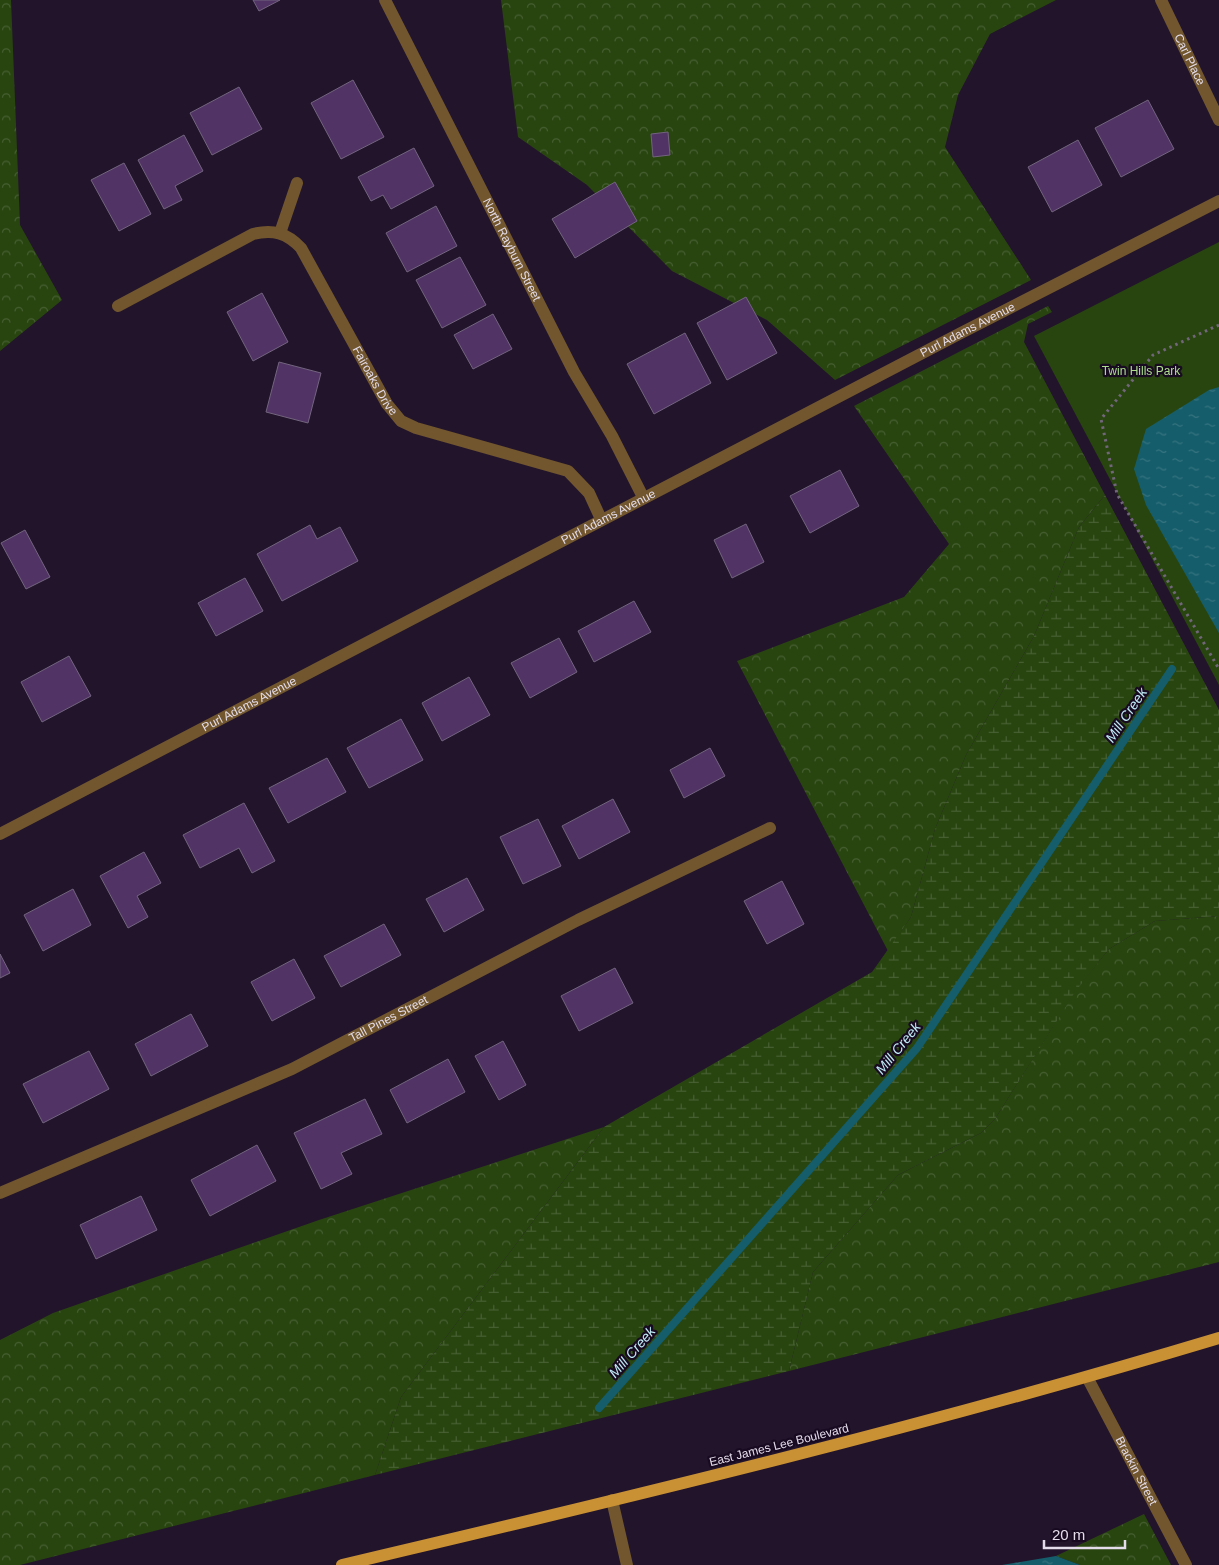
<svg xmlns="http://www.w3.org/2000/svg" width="1219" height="1565" viewBox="0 0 1219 1565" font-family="Arial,sans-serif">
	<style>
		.forest { fill: url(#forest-crowns) }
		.wetland { fill: url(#wetland-marsh) }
		.park { fill: #28450f }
		.water { fill: url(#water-ripples) }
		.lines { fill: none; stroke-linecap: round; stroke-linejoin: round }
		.stream { stroke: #155d6b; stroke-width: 8 }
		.building { fill: #513465; stroke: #73647f }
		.path { stroke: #71667a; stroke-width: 3; stroke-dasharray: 2.5 4; stroke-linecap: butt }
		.minor { stroke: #71562e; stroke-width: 12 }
		.major { stroke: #c99134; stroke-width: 12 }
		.labels { text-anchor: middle; stroke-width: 4.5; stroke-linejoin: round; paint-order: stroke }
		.street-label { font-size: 12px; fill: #e4dceb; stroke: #180b21 }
		.park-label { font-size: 12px; fill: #aede8e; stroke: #180b21 }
		.water-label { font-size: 14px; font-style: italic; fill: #c0ebf6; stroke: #180b21 }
	</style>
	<defs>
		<pattern id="forest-crowns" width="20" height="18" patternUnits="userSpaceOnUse" patternTransform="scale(1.25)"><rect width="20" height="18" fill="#28450f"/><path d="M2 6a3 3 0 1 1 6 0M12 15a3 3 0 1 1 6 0" fill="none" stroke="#475f32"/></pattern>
		<pattern id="wetland-marsh" width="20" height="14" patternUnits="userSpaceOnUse" patternTransform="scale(1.25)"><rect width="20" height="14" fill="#28450f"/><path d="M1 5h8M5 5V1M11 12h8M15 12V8" fill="none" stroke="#475f32"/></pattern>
		<pattern id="water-ripples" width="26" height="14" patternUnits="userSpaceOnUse" patternTransform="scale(1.25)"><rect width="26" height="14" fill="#155d6b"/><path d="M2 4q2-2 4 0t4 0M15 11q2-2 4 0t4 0" fill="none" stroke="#377480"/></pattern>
	</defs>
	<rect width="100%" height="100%" fill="#22142b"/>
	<path class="forest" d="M0 0H11L20 225 62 300 0 351Z
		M501 0H1056L990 34 958 95 945 147 1031 280 835 380 767 320 672 271 587 185 518 137Z
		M1048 306 1052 312 1028 324 1024 342 1105 495 1079 527 1034 636 966 755 935 829 911 917 888 951 737 661 904 597 949 544 854 406Z
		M1219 916V1262L789 1371 813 1272 898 1175 981 1133 995 1119 1075 991 1109 949 1155 921Z
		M604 1127 401 1397 375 1475 20 1565H0V1340L53 1313 319 1220Z
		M1144 1514 1171 1565H1080L1056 1556Z"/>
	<path class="wetland" d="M1105 495 1219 710V916L1155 921 1109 949 1075 992 995 1119 981 1133 898 1175 813 1272 789 1371 375 1475 401 1397 604 1127 872 972 911 917 935 829 966 755 1034 636 1079 527Z"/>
	<path class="park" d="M1219 242V685L1034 336Z"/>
	<path class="water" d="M1219 387V633L1146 505 1134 469 1146 429 1209 390Z
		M1056 1556 1080 1565H1002Z"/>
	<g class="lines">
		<path class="stream" d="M599 1408 917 1048 1172 669"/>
	</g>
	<path class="building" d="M253 0H280L259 11Z
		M353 80 384 137 341 159 311 103Z
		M239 87 262 129 212 155 190 113Z
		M1148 100 1174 149 1121 177 1095 128Z
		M668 132 670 155 653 157 651 134Z
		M184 135 203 171 175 186 182 200 164 209 138 160Z
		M1078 140 1102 185 1052 212 1028 167Z
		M414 148 434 186 391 209 383 195 371 201 358 177Z
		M124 163 151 214 119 231 91 180Z
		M615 182 637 221 575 258 552 219Z
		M436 206 457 246 407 272 386 233Z
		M460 257 486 305 442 328 416 280Z
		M262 293 288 342 253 361 227 312Z
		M746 297 777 353 727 380 697 323Z
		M493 314 512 349 473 369 454 335Z
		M685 333 711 383 654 414 627 364Z
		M279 362 321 373 308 423 266 412Z
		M840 470 859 506 810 533 790 496Z
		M746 524 764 562 732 578 714 540Z
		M310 525 317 539 340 527 358 561 282 601 257 554Z
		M25 530 50 577 26 589 1 543Z
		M245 578 263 611 216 636 198 603Z
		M634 601 651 632 594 662 578 631Z
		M559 638 577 672 530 698 511 663Z
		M69 656 91 696 42 722 21 682Z
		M469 677 490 715 442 741 422 703Z
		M401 719 423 760 369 788 347 748Z
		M710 748 725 776 684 798 670 770Z
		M327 758 346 792 288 823 269 788Z
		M613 799 630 832 579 859 562 826Z
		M244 803 275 861 252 873 239 848 200 868 183 835Z
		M538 819 561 866 523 884 500 837Z
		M144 852 161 883 137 896 148 917 128 928 100 876Z
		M467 878 484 910 444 932 426 899Z
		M782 881 804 924 767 944 744 901Z
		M73 889 91 925 43 951 24 915Z
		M384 924 401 955 341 987 324 956Z
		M0 954 10 973 0 978Z
		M294 959 315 998 272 1021 251 982Z
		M615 968 633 1003 579 1031 561 996Z
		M191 1014 208 1046 151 1076 135 1044Z
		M503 1041 526 1085 499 1100 475 1056Z
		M89 1051 109 1089 43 1123 23 1084Z
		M448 1059 465 1092 407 1123 390 1090Z
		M365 1099 382 1134 341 1153 352 1174 321 1189 294 1133Z
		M257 1145 276 1181 210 1216 191 1180Z
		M141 1196 157 1230 96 1259 80 1225Z"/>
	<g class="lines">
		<path class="path" d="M1219 325 1153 355 1101 419 1117 494 1219 669"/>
		<g class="minor">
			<path id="s1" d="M385 0 574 372 612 436 643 497"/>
			<path id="s2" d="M1161 0 1219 120"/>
			<path d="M280 233 297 183"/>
			<path id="s3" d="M118 306 253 234C273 229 287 233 301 248L387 404 401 421 416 428 568 471 589 493 601 519"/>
			<path id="s4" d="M0 834 959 334 1219 201"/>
			<path id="s5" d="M0 1193 292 1069 578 920 770 828"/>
			<path id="s6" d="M1087 1377 1186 1565"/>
			<path d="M612 1500 627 1565"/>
		</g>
		<path class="major" d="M342 1565C636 1496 930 1425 1219 1338"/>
	</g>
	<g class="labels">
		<g class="street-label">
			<text dy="4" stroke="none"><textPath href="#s2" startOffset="66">Carl Place</textPath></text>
			<text dy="4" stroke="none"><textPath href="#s1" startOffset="280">North Rayburn Street</textPath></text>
			<text dy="4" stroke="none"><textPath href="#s4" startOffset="1091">Purl Adams Avenue</textPath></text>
			<text dy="4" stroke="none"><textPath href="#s3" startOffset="358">Fairoaks Drive</textPath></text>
			<text dy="4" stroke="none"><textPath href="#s4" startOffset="686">Purl Adams Avenue</textPath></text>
			<text dy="4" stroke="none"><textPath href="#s4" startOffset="281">Purl Adams Avenue</textPath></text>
			<text dy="4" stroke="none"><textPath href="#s5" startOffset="426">Tall Pines Street</textPath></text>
			<text transform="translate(779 1445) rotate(-14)" y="4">East James Lee Boulevard</text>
			<text dy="4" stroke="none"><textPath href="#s6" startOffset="106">Brackin Street</textPath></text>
		</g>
		<g class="park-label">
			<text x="1141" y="375">Twin Hills Park</text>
		</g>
		<g class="water-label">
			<text transform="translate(1126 715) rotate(-56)" y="5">Mill Creek</text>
			<text transform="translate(898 1048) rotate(-51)" y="5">Mill Creek</text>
			<text transform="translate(632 1352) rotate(-49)" y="5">Mill Creek</text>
		</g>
	</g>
	<path d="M1044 1540v8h81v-8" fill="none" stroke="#e4dceb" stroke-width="2.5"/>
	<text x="1052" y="1540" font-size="15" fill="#e4dceb" stroke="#180b21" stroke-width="4" paint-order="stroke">20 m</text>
</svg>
